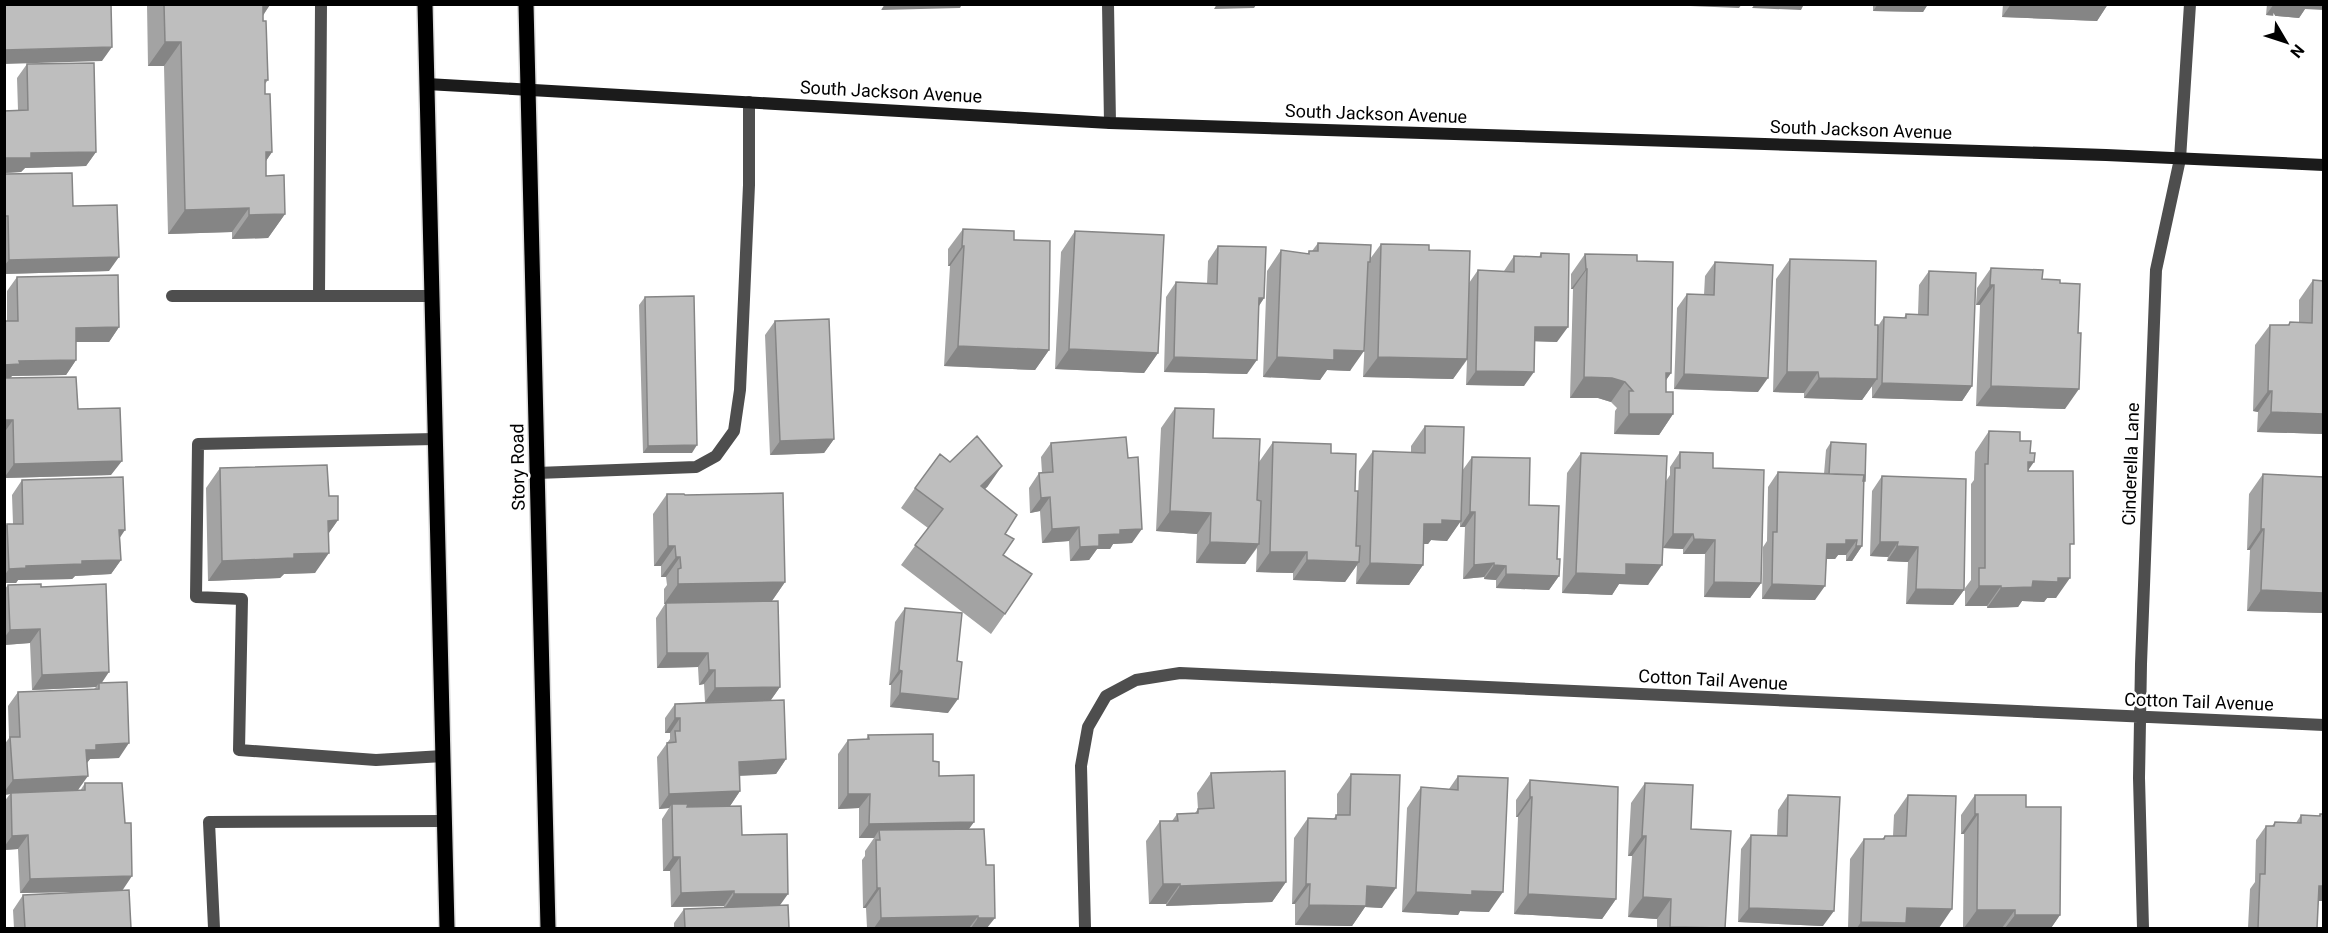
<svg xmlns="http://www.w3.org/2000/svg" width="2328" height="933" viewBox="0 0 2328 933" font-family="Roboto,sans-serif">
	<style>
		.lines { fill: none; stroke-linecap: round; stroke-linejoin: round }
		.primary-casing { stroke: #dbdbdb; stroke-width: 18 }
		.service { stroke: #4e4e4e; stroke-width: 12 }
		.minor { stroke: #4e4e4e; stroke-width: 12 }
		.secondary { stroke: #1b1b1b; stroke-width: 12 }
		.primary { stroke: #000; stroke-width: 15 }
		.wall { fill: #a3a3a3 }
		.shaded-wall { fill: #858585 }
		.building { fill: #bebebe; stroke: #858585; stroke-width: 1.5 }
		.labels { text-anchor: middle; stroke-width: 5; stroke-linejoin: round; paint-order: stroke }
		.street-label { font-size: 18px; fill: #000; stroke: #fff }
	</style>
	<rect width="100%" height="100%" fill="#fff"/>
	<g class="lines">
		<g class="primary-casing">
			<path id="primary" d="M425 4 447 928
				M526 4 548 928"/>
		</g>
		<path class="service" d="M172 296H432
			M319 296 321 4
			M435 439 198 444 196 597 242 599 239 750 376 760 443 756
			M537 473 696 467 716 456 734 431 740 390 749 185V102
			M214 928 209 822 444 821"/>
		<path class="minor" d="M1108 4 1110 123
			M1085 928 1081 766 1088 727 1106 696 1136 680 1180 673 2324 725
			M2143 928 2139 778 2141 664 2156 270 2180 159 2190 4"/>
		<path class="secondary" d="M427 84 1110 123 2106 155 2324 165"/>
		<use href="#primary" class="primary"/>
	</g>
	<path class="wall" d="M147 4H270L263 16 268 80 265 84V94L272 152 266 161V176L285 214 268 238 232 239V232L168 234 164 66H148Z
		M1873 4H1928L1923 12 1873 11Z
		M2003 4H2108L2097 21 2002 17Z
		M2267 4H2324L2305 9 2299 18 2266 15Z
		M27 64 96 152 86 166 25 168 21 172 4 173V111L18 110 17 78Z
		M4 174 109 271 4 274Z
		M963 229 1049 350 1035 370 944 366 950 266H948V249Z
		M1075 231 1158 353 1144 373 1055 369 1061 252Z
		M1318 243 1370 259 1381 244 1429 250 1469 283 1478 270 1504 271 1514 256 1539 257 1541 253 1557 342 1534 341 1524 386 1466 385 1467 360 1453 379 1363 377 1365 338 1350 371 1327 370 1320 380 1263 377 1267 271 1281 250 1308 254 1309 251H1312Z
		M1218 246 1264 298 1259 306 1247 374 1164 372 1166 297 1176 282 1207 284 1208 261Z
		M1585 254 1637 261 1671 373 1666 380V392L1673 414 1659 435 1614 434 1615 411 1617 408 1611 402 1598 398H1570L1573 289H1571V274Z
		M1790 259 1875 325 1878 326 1884 317 1904 318 1906 314H1918L1919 285 1929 271 1972 386 1962 401 1872 398V386L1862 400 1804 398V393L1773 392 1776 279Z
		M1715 262 1758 392 1674 389 1677 308 1687 294 1704 295 1705 276Z
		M1991 268 2060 283 2078 333 2065 409 1976 406 1980 305H1976L1977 288Z
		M17 277 119 327 109 342H76V360L66 375 12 376 10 378 78 409 111 475 4 478V321H7V291Z
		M2313 280 2324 281V434L2257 432 2258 412 2253 411 2255 345 2270 325H2288L2290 322H2299V300Z
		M645 297 692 453H643L639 305Z
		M775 321 834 439 824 453 770 455 765 335Z
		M1175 408 1213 438 1259 462 1273 442 1331 453 1355 491 1356 546 1359 471 1373 451 1411 453V446L1425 426 1462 471 1472 457 1529 505 1557 559 1559 576 1549 590 1496 588V580L1484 579V577L1463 579 1465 527H1460V521L1447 541 1431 540 1428 544H1424L1423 565 1409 585 1356 584 1357 565 1345 582 1293 580V573L1256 572 1257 548 1245 564 1196 563 1197 534 1156 531 1161 428Z
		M1989 431 2020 441 2029 471 2070 550 2056 598H2047L2044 602 2022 601 2018 607 1987 608V606H1965V588L1971 580V484L1974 480 1975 452Z
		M1831 442 1865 481 1863 482 1862 546 1852 561H1846V555H1838L1835 559H1826L1815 600 1762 599 1763 547 1767 541 1768 487 1778 472 1824 474 1826 450Z
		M1051 443 1132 543 1113 544 1110 549H1097L1089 560 1070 561 1069 541 1042 543 1040 511 1030 513 1029 488 1039 473H1042L1041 457Z
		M1680 452 1713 468 1761 583 1750 598 1704 597 1705 554H1683V549L1663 548 1648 585 1619 584 1612 595 1562 593 1567 473 1581 453 1666 481 1670 475V467Z
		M950 462 988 486 985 489 1005 534 1003 555 1005 614 991 634 901 565 928 528 901 508 915 488Z
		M220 468 329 496 338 520 328 534 315 573 284 574 280 578 208 581 206 488Z
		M2263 474 2324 477V613L2247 611 2250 550H2247L2249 494Z
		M1882 476 1964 590 1953 605 1906 604 1908 562 1887 561 1888 557 1870 556 1872 491Z
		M22 480 120 538 121 560 111 574 75 576 72 579 18 580 16 583H4V528L7 524H13L12 495Z
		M667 494 685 495 785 582 772 601 780 687 771 700 786 759 776 774 740 776V791L730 806 742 835 780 905 789 928H674V923L684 909 724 907V906L671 907 670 871H663L662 819 669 808 659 809 657 757 670 739V733H665V718L675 704 705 702 704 684 699 685 698 667 657 668 656 618 665 604H664V589L667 585 666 577H661V566H654L653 514Z
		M8 585 41 587 102 683 119 758 90 759 87 763 78 790 61 791H80L85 783 122 891 20 893 18 849 4 850V802L10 794 4 795V745L9 738 8 706 18 692 94 689 96 687 32 690 30 643 4 645V590Z
		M905 608 948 713 890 707 891 685H889L895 622Z
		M868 735 933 761 939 776 974 822 968 829 987 928H867L866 908H863L862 860 865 856V851L874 838H859V808L838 809V754L848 740H866Z
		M1211 773 1286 882 1272 902 1166 906V904H1149L1146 841 1160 821H1172L1177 814 1195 813 1198 809 1197 793Z
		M1351 774 1382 908 1365 907 1352 926 1295 925V904H1292L1294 838 1308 818 1333 819 1337 815V794Z
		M1458 776 1489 912 1460 911 1458 915 1402 912 1407 808 1421 787 1449 789Z
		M1530 780 1616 899 1602 919 1514 914 1518 817H1516V800Z
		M1645 783 1691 829 1725 928H1657V919L1628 917 1632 856H1628L1631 803Z
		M1788 795 1823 926 1738 922 1741 849 1751 835 1777 836 1778 810Z
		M1908 795 1939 928H1848L1850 859 1864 839H1882L1885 836H1893L1894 815Z
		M1975 795 2026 807 2060 915 2051 928H1963L1964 834H1961V815Z
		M2320 814H2324V901H2318L2317 928H2248L2250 889 2255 882 2256 840 2266 826H2272L2275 822 2296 823 2301 815 2319 816Z
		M23 895 131 928H14L13 910Z"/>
	<path class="shaded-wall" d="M885 4H962L960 8 881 10Z
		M1217 4H1287L1256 5 1254 8 1214 9Z
		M1691 4H1742L1739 8 1690 6Z
		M1755 4H1804L1801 10 1752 8Z
		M1878 4H1928L1923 12 1873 11Z
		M2011 4H2108L2097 21 2002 17Z
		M2274 4H2324V10L2305 9 2299 18 2266 15Z
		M263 5H270L253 29Z
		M165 42H181L164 66H148Z
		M112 47 102 61 4 64V50Z
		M96 152 86 166 25 168 21 172 4 173V158L31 153Z
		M266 152H272L255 177Z
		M249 208 232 232 168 234 185 210Z
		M285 214 268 238 232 239 249 215Z
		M962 246H964L950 266H948Z
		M119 257 109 271 4 274V266L9 260Z
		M1586 269H1587L1573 289H1571Z
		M1990 285H1994L1980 305H1976Z
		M1259 298H1264L1254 313Z
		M119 327 109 342H66L76 328Z
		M1535 327H1568L1557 342 1525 341Z
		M958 346 1049 350 1035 370 944 366Z
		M1069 349 1158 353 1144 373 1055 369Z
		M1334 350 1364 351 1350 371 1327 370 1320 380 1263 377 1277 357Z
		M1174 357 1257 360 1247 374 1164 372Z
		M1378 357 1467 359 1453 379 1363 377Z
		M76 360 66 375 12 376 9 379H4V365L19 361Z
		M1476 371 1534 372 1524 386 1466 385Z
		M1787 372H1818L1804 393 1773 392Z
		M1666 373H1671L1657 393Z
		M1684 374 1768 378 1758 392 1674 389Z
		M1584 377 1612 378 1625 382 1611 402 1598 398H1570Z
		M1819 378 1877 379 1862 400 1804 398Z
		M1882 383 1972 386 1962 401 1872 398Z
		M1991 386 2079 389 2065 409 1976 406Z
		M2268 391H2272L2258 412 2253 411Z
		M2271 412 2324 414V434L2257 432Z
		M1629 414H1673L1659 435 1614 434Z
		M4 420H13L4 433Z
		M834 439 824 453 770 455 780 441Z
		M697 445 692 453H643L648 446Z
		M122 461 111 475 4 478 14 464Z
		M2028 462H2034L2020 482Z
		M1002 466 988 486 967 507 981 486Z
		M1050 497 1040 511 1030 513 1041 498Z
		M1170 511 1211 513 1197 534 1156 531Z
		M1470 512H1475L1465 527H1460Z
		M338 520 324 540 328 521Z
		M1442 520 1461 521 1447 541 1431 540 1428 544H1410L1424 524Z
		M1079 527 1069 541 1042 543 1052 529Z
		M1142 529 1132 543 1113 544 1110 549H1097L1089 560 1070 561 1080 547 1099 535 1120 530Z
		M2261 529H2264L2250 550H2247Z
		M119 530H125L115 545Z
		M1673 534H1693L1683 549 1663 548Z
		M1694 539 1715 540 1705 554H1683Z
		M1846 540H1857L1846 555H1838L1835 559H1817L1827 544Z
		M1210 542 1259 544 1245 564 1196 563Z
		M1880 542H1898L1888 557 1870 556Z
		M668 546H675L661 566H654Z
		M1856 546H1862L1852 561H1846Z
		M1897 546 1918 547 1908 562 1887 561Z
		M1270 552H1307L1293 573 1256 572Z
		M329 553 315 573 284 574 280 578 208 581 222 561 294 554Z
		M676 557H680L666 577H661Z
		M121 560 111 574 75 576 72 579 18 580 16 583H4V576L9 569 26 566 82 561Z
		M1307 560 1359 562 1345 582 1293 580Z
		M1370 563 1423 565 1409 585 1356 584Z
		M1494 563 1484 577 1463 579 1474 565Z
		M1626 564 1662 565 1648 585 1619 584 1612 595 1562 593 1576 573Z
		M1494 565 1506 566 1496 580 1484 579Z
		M1506 574 1559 576 1549 590 1496 588Z
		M2058 578H2070L2056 598H2047L2044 602 2022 601 2018 607 1987 608 2001 588 2033 581Z
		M785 582 771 602 664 604 678 584Z
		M1714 582 1761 583 1750 598 1704 597Z
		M1772 584 1825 586 1815 600 1762 599Z
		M1979 586H2001L1987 606H1965Z
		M1916 589 1964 590 1953 605 1906 604Z
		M2261 590 2324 593V613L2247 611Z
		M40 629 30 643 4 645V638L10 630Z
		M667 653H708L698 667 657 668Z
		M709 670H715L704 684 699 685Z
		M899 670 902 671 891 685H889Z
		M109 672 99 687V683L96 687 32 690 42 675Z
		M780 687 770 701 705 702 715 688Z
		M900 693 958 699 948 713 890 707Z
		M675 718H680L670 733H665Z
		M129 743 119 758 90 759 86 764V750L96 745Z
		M786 759 776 774 729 776 739 762Z
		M88 776 78 790 11 794V793L10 794 4 795V792L13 780Z
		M740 791 730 806 672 808V804L669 808 659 809 669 794Z
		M848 794H870L859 808 838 809Z
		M1530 797H1532L1518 817H1516Z
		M1975 814H1978L1964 834H1961Z
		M974 822 964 836 879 830 874 838H859L869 824Z
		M28 835 18 849 4 850V847L12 836Z
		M1642 836H1646L1632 856H1628Z
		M673 857H680L670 871H663Z
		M132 876 122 891 20 893 30 879Z
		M1286 882 1272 902 1166 906 1180 886Z
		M1163 884H1180L1166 904H1149Z
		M1306 884H1310L1295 904H1292Z
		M1367 886 1396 888 1382 908 1365 907 1352 926 1295 925 1309 905Z
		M2319 886H2324V901H2309Z
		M877 888H880L866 908H863Z
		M734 891 724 906 671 907 681 893Z
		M1472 891 1503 892 1489 912 1460 911 1458 915 1402 912 1416 892Z
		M734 894H788L778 908 724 909Z
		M1528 894 1616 899 1602 919 1514 914Z
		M1643 897 1671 899 1657 919 1628 917Z
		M1749 908 1834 911 1823 926 1738 922Z
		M1907 908 1952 909 1939 928H1857L1861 922Z
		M1977 910H2015L2002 928H1964Z
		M2015 915H2060L2051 928H2005Z
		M978 916 969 928H874L881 918Z
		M978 918H995L987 928H971Z"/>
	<path class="building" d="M4 4H111L112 47 4 50Z
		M164 4H270L263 5V21H266L268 80H265V94H270L272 152H266V176L284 175 285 214 249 215V208L185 210 181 42H165Z
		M94 63 96 152 31 153V158H4V111L28 110 27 64Z
		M72 173 73 206 117 205 119 257 9 260 8 216H4V174Z
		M963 229 1014 231V240L1050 241 1049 350 958 346 964 246H962Z
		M1075 231 1164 235 1158 353 1069 349Z
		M1318 243 1371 245 1370 262H1368L1364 351 1334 350V360L1277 357 1281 250 1309 254V251H1318Z
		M1381 244 1429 245V250L1470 251 1467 359 1378 357Z
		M1218 246 1266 247 1264 298H1259L1257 360 1174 357 1176 282 1217 284Z
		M1541 253 1569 254 1568 327H1535L1534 372 1476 371 1478 270 1514 272V256L1541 257Z
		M1585 254 1637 255V261L1673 262 1671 373H1666V392H1673V414H1629V391H1633L1625 382 1612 378 1584 377 1587 269H1586Z
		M1790 259 1876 261 1875 325H1878L1877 379 1819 378 1818 372H1787Z
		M1715 262 1773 265 1768 378 1684 374 1687 294 1714 295Z
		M1991 268 2043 270 2042 279 2060 280V283L2080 284 2078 333H2081L2079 389 1991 386 1994 285H1990Z
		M1929 271 1976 273 1972 386 1882 383 1884 317 1906 318V314L1928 315Z
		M118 275 119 327 76 328V360L19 361 20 364 4 365V321H18L17 277Z
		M2313 280 2324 281V414L2271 412 2272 391H2268L2270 325H2289L2290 322 2312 323Z
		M694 296 697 445 648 446 645 297Z
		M829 319 834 439 780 441 775 321Z
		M76 377 78 409 120 408 122 461 14 464 13 420H4V378Z
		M1175 408 1214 409 1213 438 1260 439 1257 500 1261 501 1259 544 1210 542 1211 513 1170 511Z
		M1425 426 1464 427 1461 521 1442 520V524H1424L1423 565 1370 563 1373 451 1425 453Z
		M1989 431 2020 432V441H2031L2030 453H2035L2034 462H2028V471H2073L2074 544H2070V578H2058V582L2033 581 2032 587 2001 588V586H1979V568H1985V464H1988Z
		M977 436 1002 466 981 486 1017 515 1005 534 1014 539 1003 555 1032 574 1005 614 915 545 943 509 915 488 940 454 950 462Z
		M1126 437 1128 458 1138 457 1142 529 1120 530V534L1099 535V546L1080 547 1079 527 1052 529 1050 497 1041 498 1039 473 1053 472 1051 443Z
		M1273 442 1331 444V453L1356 454 1355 491H1358L1356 546H1360L1359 562 1307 560V552H1270Z
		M1831 442 1866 444 1865 481H1863L1864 475 1829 474Z
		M1680 452 1713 453V468L1764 470 1761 583 1714 582 1715 540 1694 539 1693 534H1673L1675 468H1680Z
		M1581 453 1667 456 1662 565 1626 564V575L1576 573Z
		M1472 457 1530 458 1529 505 1559 506 1557 559H1560L1559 576 1506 574V566L1494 565V563L1474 565 1475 512H1470Z
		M327 465 329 496H338V520L328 521 329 553 294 554V558L222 561 220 468Z
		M1778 472 1864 475 1862 546H1856L1857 540H1846V544H1827L1825 586 1772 584 1773 532H1777Z
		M2263 474 2324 477V593L2261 590 2264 529H2261Z
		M1882 476 1966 479 1964 590 1916 589 1918 547 1897 546 1898 542H1880Z
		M123 477 125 530H119L121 560 82 561V564L26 566V568L9 569 7 524H23L22 480Z
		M783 493 785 582 678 584V569L681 568 680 557H676L675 546H668L667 494H684L685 495Z
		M41 584V587L106 584 109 672 42 675 40 629 10 630 8 585Z
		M778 601 780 687 715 688V670H709L708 653H667L666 603Z
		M905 608 962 613 957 661 962 662 958 699 900 693 902 671 899 670Z
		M127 682 129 743 96 745V750H86L88 776 13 780 10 737H20L18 692 99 689V683Z
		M784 700 786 759 739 762 740 791 669 794 667 743 676 742 675 731H680V718H675V704Z
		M933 734V761L939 762V776L974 775V822L869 824 870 794H848V740L869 739 868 735Z
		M1285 771 1286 882 1180 886V884H1163L1160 821H1178L1177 814 1198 813V809L1214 808 1211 773Z
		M1351 774 1400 775 1396 888 1367 886 1366 906 1309 905 1310 884H1306L1308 818 1336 819V815H1350Z
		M1458 776 1508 778 1503 892 1472 891V895L1416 892 1421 787 1458 790Z
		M1530 780 1618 787 1616 899 1528 894 1532 797H1530Z
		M85 783H122L125 823H131L132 876 30 879 28 835 12 836 11 793 85 790Z
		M1645 783 1693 785 1691 829 1731 831 1725 928 1670 927 1671 899 1643 897 1646 836H1642Z
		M1788 795 1840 797 1834 911 1749 908 1751 835 1787 836Z
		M1908 795 1956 796 1952 909 1907 908 1906 923 1861 922 1864 839H1884L1885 836H1906Z
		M1975 795H2026V807H2061L2060 915H2015V910H1977L1978 814H1975Z
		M672 804H688L687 807 741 806 742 835 787 834 788 894H734V891L681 893 680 857H673Z
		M2320 814H2324V886H2319L2317 928H2258L2260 874H2265L2266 826H2274L2275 822 2301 823V815L2320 816Z
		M984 829 986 865H994L995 918H978V916L881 918 880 888H877L876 840H880L879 830Z
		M129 890 131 928H25L23 895Z
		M788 905 789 928H685L684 909Z"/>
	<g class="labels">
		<g class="street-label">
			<text transform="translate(891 92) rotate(3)" y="6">South Jackson Avenue</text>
			<text transform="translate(1376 114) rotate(2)" y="6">South Jackson Avenue</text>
			<text transform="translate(1861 130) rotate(2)" y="6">South Jackson Avenue</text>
			<text transform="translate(2131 464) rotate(-88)" y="6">Cinderella Lane</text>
			<text transform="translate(518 467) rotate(-91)" y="6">Story Road</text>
			<text transform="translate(1713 680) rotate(3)" y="6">Cotton Tail Avenue</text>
			<text transform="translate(2199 702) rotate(2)" y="6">Cotton Tail Avenue</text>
		</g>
	</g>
	<rect width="2328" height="933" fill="none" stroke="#000000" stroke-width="12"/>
	<g transform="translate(2286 42) rotate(129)" stroke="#ffffff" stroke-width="4.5" paint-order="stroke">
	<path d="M0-4.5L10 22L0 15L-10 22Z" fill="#000000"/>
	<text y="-9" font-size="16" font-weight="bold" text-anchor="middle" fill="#000000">N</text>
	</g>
</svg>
